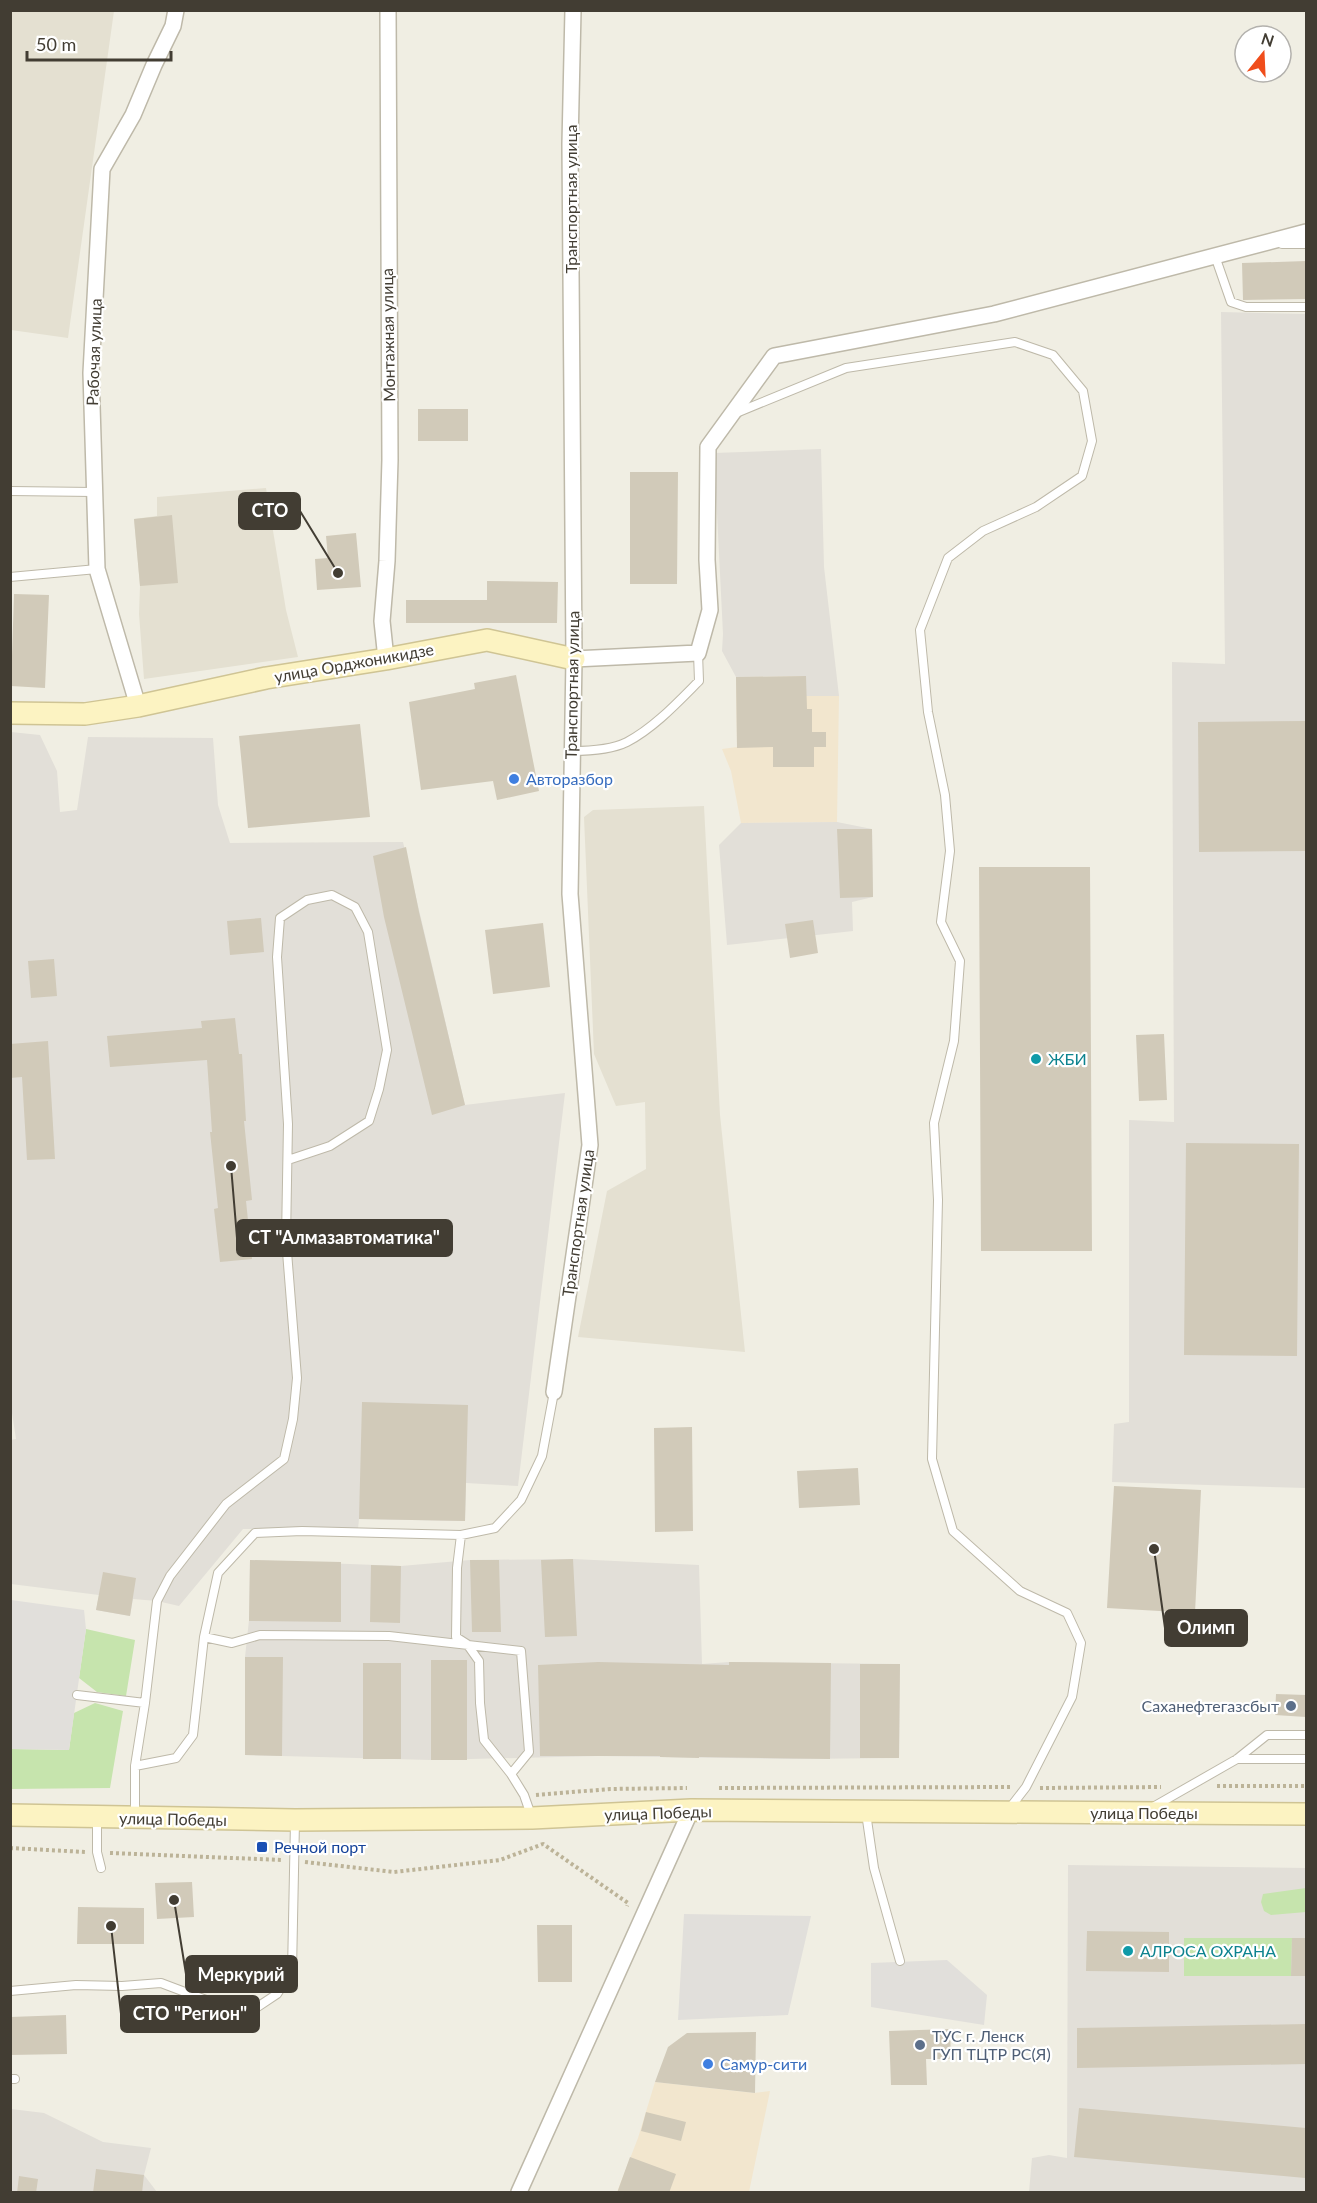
<svg xmlns="http://www.w3.org/2000/svg" width="1317" height="2203" viewBox="0 0 1317 2203" font-family="Lato,sans-serif">
	<style>
		.residential { fill: #e4e0d1 }
		.commercial { fill: #f2e6ce }
		.industrial { fill: #e2dfd8 }
		.green { fill: #c6e4ad }
		.parking { fill: #e1dfdb }
		.building { fill: #d1cab9 }
		.lines { fill: none; stroke-linecap: round; stroke-linejoin: round }
		.lane-casing { stroke: #beb9a9; stroke-width: 10 }
		.street-casing { stroke: #beb9a9; stroke-width: 18 }
		.secondary-casing { stroke: #cfc494; stroke-width: 24 }
		.path { stroke: #bcb398; stroke-width: 4; stroke-dasharray: 3 3; stroke-linecap: butt }
		.lane { stroke: #fff; stroke-width: 8 }
		.street { stroke: #fff; stroke-width: 15 }
		.secondary { stroke: #fcf3c2; stroke-width: 21 }
		.shop-dot { fill: #3f7fe0; stroke: #fff; stroke-width: 2 }
		.culture-dot { fill: #0f9aa8; stroke: #fff; stroke-width: 2 }
		.service-dot { fill: #5c6f8a; stroke: #fff; stroke-width: 2 }
		.transit-dot { fill: #1a4fb4; stroke: #fff; stroke-width: 2 }
		.labels { text-anchor: middle; stroke-width: 4.5; stroke-linejoin: round; paint-order: stroke }
		.street-label { font-size: 16px; fill: #423d33; stroke: #fff }
		.shop-label { font-size: 16px; fill: #366cbe; stroke: #fff; text-anchor: start }
		.culture-label { font-size: 16px; fill: #0d838f; stroke: #fff; text-anchor: start }
		.service-label { font-size: 16px; fill: #4e5e75; stroke: #fff; text-anchor: end }
		.transit-label { font-size: 16px; fill: #164399; stroke: #fff; text-anchor: start }
		.leader { fill: none; stroke: #423d33; stroke-width: 2 }
		.callout-dot { fill: #423d33; stroke: #fff; stroke-width: 2 }
		.callout { fill: #423d33; stroke: #423d33; stroke-width: 2 }
		.callout-label { font-size: 18px; text-anchor: middle; font-weight: bold; fill: #fff }
	</style>
	<rect width="100%" height="100%" fill="#f0eee3"/>
	<path class="residential" d="M11 10 114 11 68 338 11 330Z
		M266 488 286 610 298 657 144 679 139 614 140 586 134 519 157 516V497Z
		M704 806 720 1115 745 1352 578 1337 607 1191 646 1169 645 1102 616 1106 594 1054 584 817 593 810Z"/>
	<path class="commercial" d="M806 676 807 696H839L837 822 741 823 731 771 722 749 737 747 736 677Z
		M655 2082 754 2093 770 2091 749 2192H617L638 2138Z"/>
	<path class="industrial" d="M1221 312 1306 314V1488L1112 1482 1114 1424 1129 1422V1120L1174 1122 1172 662 1225 664Z
		M821 449 824 567 839 696H806V676L736 677 722 651 723 634 714 453Z
		M11 732 40 735 57 771 60 812 77 810 88 737 213 738 218 805 230 843 403 842 465 1105 565 1093 518 1486 466 1483 465 1521 359 1519 358 1529H243L179 1606 157 1601 133 1599 130 1616 96 1610 99 1595 11 1584 10 1440 16 1439 10 1400Z
		M837 822 872 829 873 897 852 902 853 931 727 945 719 845 741 823Z
		M573 1559 699 1565 702 1664 729 1662 900 1664 899 1758 792 1759 598 1756 431 1760 245 1755V1657L249 1620 250 1560 401 1566 470 1560Z
		M1068 1865 1306 1868V2192H1029L1032 2158 1049 2155 1067 2158Z
		M11 2109 44 2113 103 2142 151 2148 144 2175 157 2192H166H11Z"/>
	<path class="green" d="M86 1629 135 1640 126 1696 97 1692 79 1678Z
		M95 1703 123 1711 110 1788 11 1789V1749L69 1750 74 1713Z
		M1306 1888V1912L1271 1915 1264 1911 1261 1902 1263 1894Z
		M1184 1938H1292L1291 1976H1184Z"/>
	<path class="parking" d="M11 1600 84 1610 86 1629 69 1750 11 1749Z
		M684 1914 811 1916 788 2015 678 2020Z
		M947 1960 987 1995 984 2025 871 2007V1963Z"/>
	<path class="building" d="M1306 261V299L1243 300 1242 263Z
		M418 409H468V441H418Z
		M630 472H678L677 584H630Z
		M172 515 178 583 140 586 134 519Z
		M356 533 361 587 317 590 315 559 328 558 326 536Z
		M487 581 558 582 557 623H406V600H487Z
		M14 594 49 595 45 688 11 686Z
		M516 675 539 791 497 800 493 781 421 790 409 702 475 689 474 683Z
		M806 676 807 709H812V732H826V747H814V767H773V747L737 748 736 677Z
		M1306 721V851L1199 852 1198 722Z
		M360 724 370 817 248 828 239 736Z
		M837 829H872L873 897 840 898Z
		M406 847 419 912 465 1105 432 1115 384 917 373 856Z
		M979 867H1090L1092 1251H981Z
		M261 918 264 952 230 955 227 921Z
		M813 920 818 953 790 958 785 924Z
		M543 923 550 987 493 994 485 930Z
		M54 959 57 996 31 998 28 961Z
		M235 1018 239 1054H242L246 1121H244L252 1200 246 1201 252 1259 220 1262 214 1209 218 1208 210 1132H212L207 1060 110 1067 107 1036 202 1028 201 1021Z
		M1164 1034 1167 1100 1139 1101 1136 1035Z
		M48 1041 55 1159 27 1160 22 1077 10 1078V1044Z
		M1186 1143 1299 1144 1297 1356 1184 1355Z
		M362 1402 468 1405 465 1521 359 1519Z
		M692 1427 693 1531 655 1532 654 1428Z
		M858 1468 860 1505 799 1508 797 1471Z
		M1114 1486 1201 1490 1195 1613 1107 1608Z
		M573 1559 577 1636 545 1637 541 1560Z
		M250 1560 341 1562V1622L249 1621Z
		M470 1560H499L501 1632H472Z
		M371 1565 401 1566 400 1623 370 1622Z
		M103 1572 136 1578 130 1616 96 1610Z
		M245 1657H283L282 1756 245 1755Z
		M431 1660H467V1760H431Z
		M598 1662 729 1665V1662L831 1663 830 1759 699 1757V1758L660 1757V1756H540L538 1665Z
		M363 1663H401V1759H363Z
		M860 1664H900L899 1758H860Z
		M1276 1694 1306 1695V1717L1275 1715Z
		M192 1882 194 1917 157 1919 155 1883Z
		M78 1907 144 1908V1944H77Z
		M537 1925H572V1982H538Z
		M1087 1931 1169 1932V1972L1086 1971Z
		M1292 1938H1306V1976H1291Z
		M66 2015 67 2054 10 2055V2017Z
		M1306 2024V2064L1077 2068V2028Z
		M950 2029 951 2059H926L927 2085H891L889 2031Z
		M756 2032 755 2093 655 2082 668 2047 687 2033Z
		M1079 2108 1306 2128 1305 2178 1074 2157Z
		M646 2112 686 2122 681 2141 641 2131Z
		M630 2157 676 2174 669 2193H617Z
		M96 2169 144 2175 142 2193H93Z
		M19 2176 38 2179 36 2193H17Z"/>
	<g class="lines">
		<g class="lane-casing">
			<path id="lane" d="M1282 244H1306
				M1215 256 1231 302 1246 307H1306
				M736 413 846 368 1015 342 1053 355 1083 391 1092 441 1082 476 1036 507 983 531 948 558 920 630 928 712 945 795 950 851 941 922 960 961 954 1041 934 1123 938 1200 932 1459 953 1531 1020 1591 1067 1613 1081 1643 1072 1697 1026 1787 1009 1809
				M10 491 94 492
				M10 577 97 569
				M572 751C590 751 611 750 627 742 654 728 678 702 699 681L698 653
				M461 1535 457 1568 456 1637 467 1644 479 1661 480 1703 484 1740 511 1774 524 1795 531 1815
				M204 1637 232 1643 260 1635 389 1636 521 1651 529 1752 511 1774
				M77 1695 145 1703
				M1237 1759H1306
				M135 1766 176 1758 193 1735 204 1637 218 1573 255 1533 302 1531 461 1535 495 1528 521 1500 542 1456 554 1392
				M1153 1807 1237 1759 1267 1735H1306
				M866 1813 874 1868 900 1961
				M135 1814V1766L145 1703 157 1601 170 1576 226 1504 284 1459 293 1419 297 1378 286 1239 288 1124 277 957 280 918 307 900 332 895 355 907 368 932 387 1050 379 1089 369 1121 330 1146 288 1160
				M97 1819V1852L101 1868
				M10 1991 76 1985 122 1986 161 1983 214 2003 250 2012 277 1994 292 1971 295 1821
				M10 2079H15"/>
		</g>
		<g class="street-casing">
			<path id="street" d="M386 659 382 621 387 561 390 460 388 10
				M574 659 698 653 710 610 707 560 708 447 774 356 994 314 1306 232
				M138 706 97 569 91 373 102 169 133 115 154 65 173 26 176 10
				M554 1392 590 1145 570 894 574 659 570 144 573 10
				M519 2192 691 1810"/>
		</g>
		<g class="secondary-casing">
			<path id="secondary" d="M10 713 85 714 138 706 266 678 386 659 487 640 574 659
				M10 1815 295 1820 532 1818 691 1810 1306 1814"/>
		</g>
		<path class="path" d="M1217 1786H1306
			M719 1788 1011 1787
			M1040 1788 1161 1787
			M536 1795 610 1789 687 1788
			M10 1848 85 1852
			M110 1853 282 1860
			M305 1862 394 1872 500 1860 543 1844 628 1903 627 1906"/>
		<use href="#lane" class="lane"/>
		<use href="#street" class="street"/>
		<use href="#secondary" class="secondary"/>
	</g>
	<g class="shop-dot">
		<circle cx="514" cy="779" r="6"/>
		<circle cx="708" cy="2064" r="6"/>
	</g>
	<g class="culture-dot">
		<circle cx="1036" cy="1059" r="6"/>
		<circle cx="1128" cy="1951" r="6"/>
	</g>
	<g class="service-dot">
		<circle cx="1291" cy="1706" r="6"/>
		<circle cx="920" cy="2045" r="6"/>
	</g>
	<rect class="transit-dot" x="256" y="1841" width="12" height="12" rx="3"/>
	<g class="labels">
		<g class="street-label">
			<text transform="translate(571 199) rotate(-90)" y="6">Транспортная улица</text>
			<text transform="translate(388 335) rotate(-91)" y="6">Монтажная улица</text>
			<text transform="translate(94 352) rotate(-88)" y="6">Рабочая улица</text>
			<text transform="translate(354 663) rotate(-10)" y="6">улица Орджоникидзе</text>
			<text transform="translate(572 685) rotate(-89)" y="6">Транспортная улица</text>
			<text transform="translate(578 1223) rotate(-82)" y="6">Транспортная улица</text>
			<text transform="translate(658 1813) rotate(-2)" y="6">улица Победы</text>
			<text x="1144" y="1819">улица Победы</text>
			<text transform="translate(173 1819) rotate(1)" y="6">улица Победы</text>
		</g>
		<g class="shop-label">
			<text x="526" y="785">Авторазбор</text>
			<text x="720" y="2070">Самур-сити</text>
		</g>
		<g class="culture-label">
			<text x="1048" y="1065">ЖБИ</text>
			<text x="1140" y="1957">АЛРОСА ОХРАНА</text>
		</g>
		<g class="service-label">
			<text x="1279" y="1712">Саханефтегазсбыт</text>
			<text x="932" y="2042" text-anchor="start">ТУС г. Ленск<tspan x="932" dy="18">ГУП ТЦТР РС(Я)</tspan></text>
		</g>
		<g class="transit-label">
			<text x="274" y="1853">Речной порт</text>
		</g>
	</g>
	<path class="leader" d="M338 573L300 511M231 1166L237 1238M1154 1549L1165 1628M174 1900L186 1974M111 1926L121 2014"/>
	<g class="callout-dot">
		<circle cx="338" cy="573" r="6"/>
		<circle cx="231" cy="1166" r="6"/>
		<circle cx="1154" cy="1549" r="6"/>
		<circle cx="174" cy="1900" r="6"/>
		<circle cx="111" cy="1926" r="6"/>
	</g>
	<g class="callout">
		<rect x="239" y="493" width="61" height="36" rx="6"/>
		<rect x="237" y="1220" width="215" height="36" rx="6"/>
		<rect x="1165" y="1610" width="82" height="36" rx="6"/>
		<rect x="186" y="1956" width="111" height="36" rx="6"/>
		<rect x="121" y="1996" width="138" height="36" rx="6"/>
	</g>
	<g class="callout-label">
		<text x="270" y="517">СТО</text>
		<text x="344" y="1244">СТ "Алмазавтоматика"</text>
		<text x="1206" y="1634">Олимп</text>
		<text x="241" y="1981">Меркурий</text>
		<text x="190" y="2020">СТО "Регион"</text>
	</g>
	<rect width="1317" height="2203" fill="none" stroke="#423d33" stroke-width="24"/>
	<g transform="translate(1263 54) rotate(18)"><circle r="28" fill="#ffffff" stroke="#b3b1ad" stroke-width="1.5"/>
	<path d="M0-4.5L10 22L0 15L-10 22Z" fill="#f04d1b"/>
	<text y="-9" font-size="16" font-weight="bold" text-anchor="middle" fill="#423d33">N</text>
	</g>
	<path d="M27 51v9h144v-9" fill="none" stroke="#423d33" stroke-width="3"/>
	<text x="36" y="51" font-size="18" fill="#423d33" stroke="#ffffff" stroke-width="4.5" paint-order="stroke">50 m</text>
</svg>
